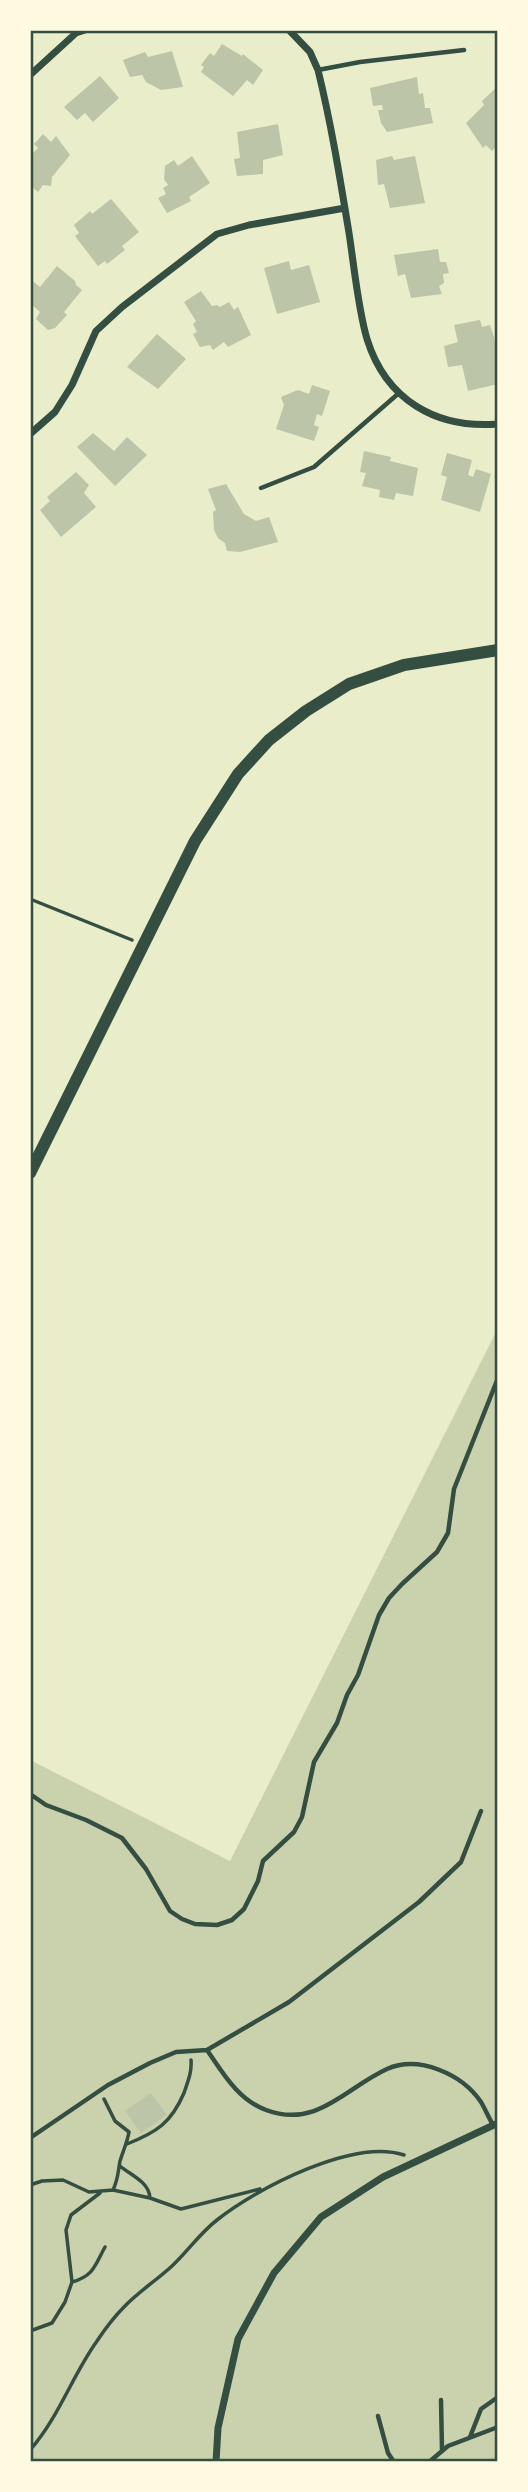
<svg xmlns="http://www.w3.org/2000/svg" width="528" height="2492" viewBox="0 0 528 2492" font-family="'Roboto Condensed',sans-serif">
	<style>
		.green { fill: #cad2ad }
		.building { fill: #bcc5a7 }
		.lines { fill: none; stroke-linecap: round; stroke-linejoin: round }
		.path { stroke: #344e41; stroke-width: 3.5 }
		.service { stroke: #344e41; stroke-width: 4.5 }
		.minor { stroke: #344e41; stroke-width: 7 }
		.tertiary { stroke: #344e41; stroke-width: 12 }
		.neatline { fill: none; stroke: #344e41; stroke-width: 2.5 }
	</style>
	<rect width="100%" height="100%" fill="#e9edc9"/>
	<path class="green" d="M498 1328V2462H30V1760L230 1861Z"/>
	<path class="building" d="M222 44 242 56 243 54 263 70 253 85 247 80 233 96 201 72 204 67 201 65 210 53 214 56Z
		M172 51 183 87 161 90 146 82 142 75 130 77 123 60 145 52 148 57Z
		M100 76 119 98 93 122 85 113 77 120 64 107Z
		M417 77 419 94 423 93 425 108H430L433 123 387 132 381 123 378 110H383L382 105 373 106 370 88Z
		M498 86V144L492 151 486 145 483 148 466 123 484 105 482 101Z
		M278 124 283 155 263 160V174L237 176 234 159 240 158 237 132Z
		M43 134 51 142 56 136 70 155 52 177 51 186 43 185 38 192 30 185V156L38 148 34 144Z
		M192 156 210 183 189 197 191 201 167 213 158 198 166 194 163 188 168 185 164 179 165 166 174 160 178 166Z
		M392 156 394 160 415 156 425 203 390 208 384 184 378 185 376 160Z
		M111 199 139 232 122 246 125 250 107 264 105 261 98 266 75 236 79 233 74 225 90 211 92 214Z
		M438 249 440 262H446L449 273 443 274 444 283 439 286 442 294 411 298 405 274 398 276 394 255Z
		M289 261 291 270 309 265 320 302 277 314 264 268Z
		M57 266 75 281 76 285 82 290 64 312 67 315 55 328 48 330 36 319 40 312 30 303V279L40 287Z
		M201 291 212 306 217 305 220 307 229 302 234 310 238 307 251 335 228 347 224 342 213 350 210 345 200 347 193 334 197 332 193 324 196 321 184 302Z
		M480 320 482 327 490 325 494 337 498 358V384L468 391 462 365 448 367 444 346 458 342 454 325Z
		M157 334 186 359 158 389 127 367Z
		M312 385 330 391 322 416 317 414 314 425 319 427 314 441 276 429 284 405 281 397 298 390 309 394Z
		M93 433 114 451 127 437 147 455 115 486 77 447Z
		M364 451 391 457 390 461 418 468 413 496 396 493 394 500 379 497 380 490 362 486 366 473 360 472Z
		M447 453 472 460 468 475 473 477 476 469 491 474 480 512 441 500 447 477 441 475Z
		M76 472 89 485 84 493 96 507 61 537 40 510 50 501 47 497Z
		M226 484 244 514 256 521 269 517 278 542 240 552 227 551 225 543 218 538 214 530 213 512 216 510 208 489Z
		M151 2093 167 2115 141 2133 125 2111Z"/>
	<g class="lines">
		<path class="path" d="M30 899 132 940
			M104 2099 115 2121 129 2132C127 2143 123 2151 120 2161 118 2172 118 2180 113 2190
			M127 2144C157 2132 171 2123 184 2093 188 2081 192 2072 191 2060
			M120 2166C132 2176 149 2182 150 2198
			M30 2185 42 2181 63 2180 89 2192 113 2190 150 2198 181 2209 260 2189
			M72 2282C94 2276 95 2265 105 2247
			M30 2331 52 2323 65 2302 72 2282 66 2230 71 2215 100 2193
			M30 2450C59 2417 72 2376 97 2341 105 2329 114 2317 124 2307 138 2292 157 2280 172 2266 188 2251 200 2233 217 2220 257 2188 354 2138 404 2155"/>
		<path class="service" d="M318 70 360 62 464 50
			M261 488 314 467 399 393
			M30 1794 46 1805 86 1820 122 1838 146 1869 170 1911 182 1919 195 1924 217 1925 232 1920 244 1909 258 1881 263 1861 294 1832 302 1817 314 1762 337 1723 347 1695 358 1675 379 1615 389 1598 402 1584 437 1552 448 1533 454 1489 498 1378
			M207 2050C223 2073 238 2100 266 2110 317 2129 345 2088 387 2069 419 2055 462 2074 481 2102 485 2109 489 2118 493 2125
			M30 2138 108 2085 150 2063 176 2052 207 2050 289 2002 419 1902 461 1862 481 1811
			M441 2400 442 2450
			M378 2416 388 2453 394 2462
			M470 2437 481 2409 498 2397
			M429 2462 448 2446 498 2427
			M497 2462 498 2459"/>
		<path class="minor" d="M289 30 310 52 318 70C331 123 340 178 349 233 354 265 358 309 367 339 386 400 436 429 498 424
			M30 75 76 33 85 30
			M30 434 55 412 72 385 96 331 122 307 217 234 249 225 345 208
			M216 2462 218 2428 238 2339 274 2273 321 2217 383 2177 498 2123"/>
		<path class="tertiary" d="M30 1173 195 841 238 774 269 740 306 711 349 684 404 665 498 650"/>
	</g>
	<rect width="528" height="2492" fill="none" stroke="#fefae0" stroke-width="63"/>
	<rect x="32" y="32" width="464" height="2428" class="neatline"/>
</svg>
